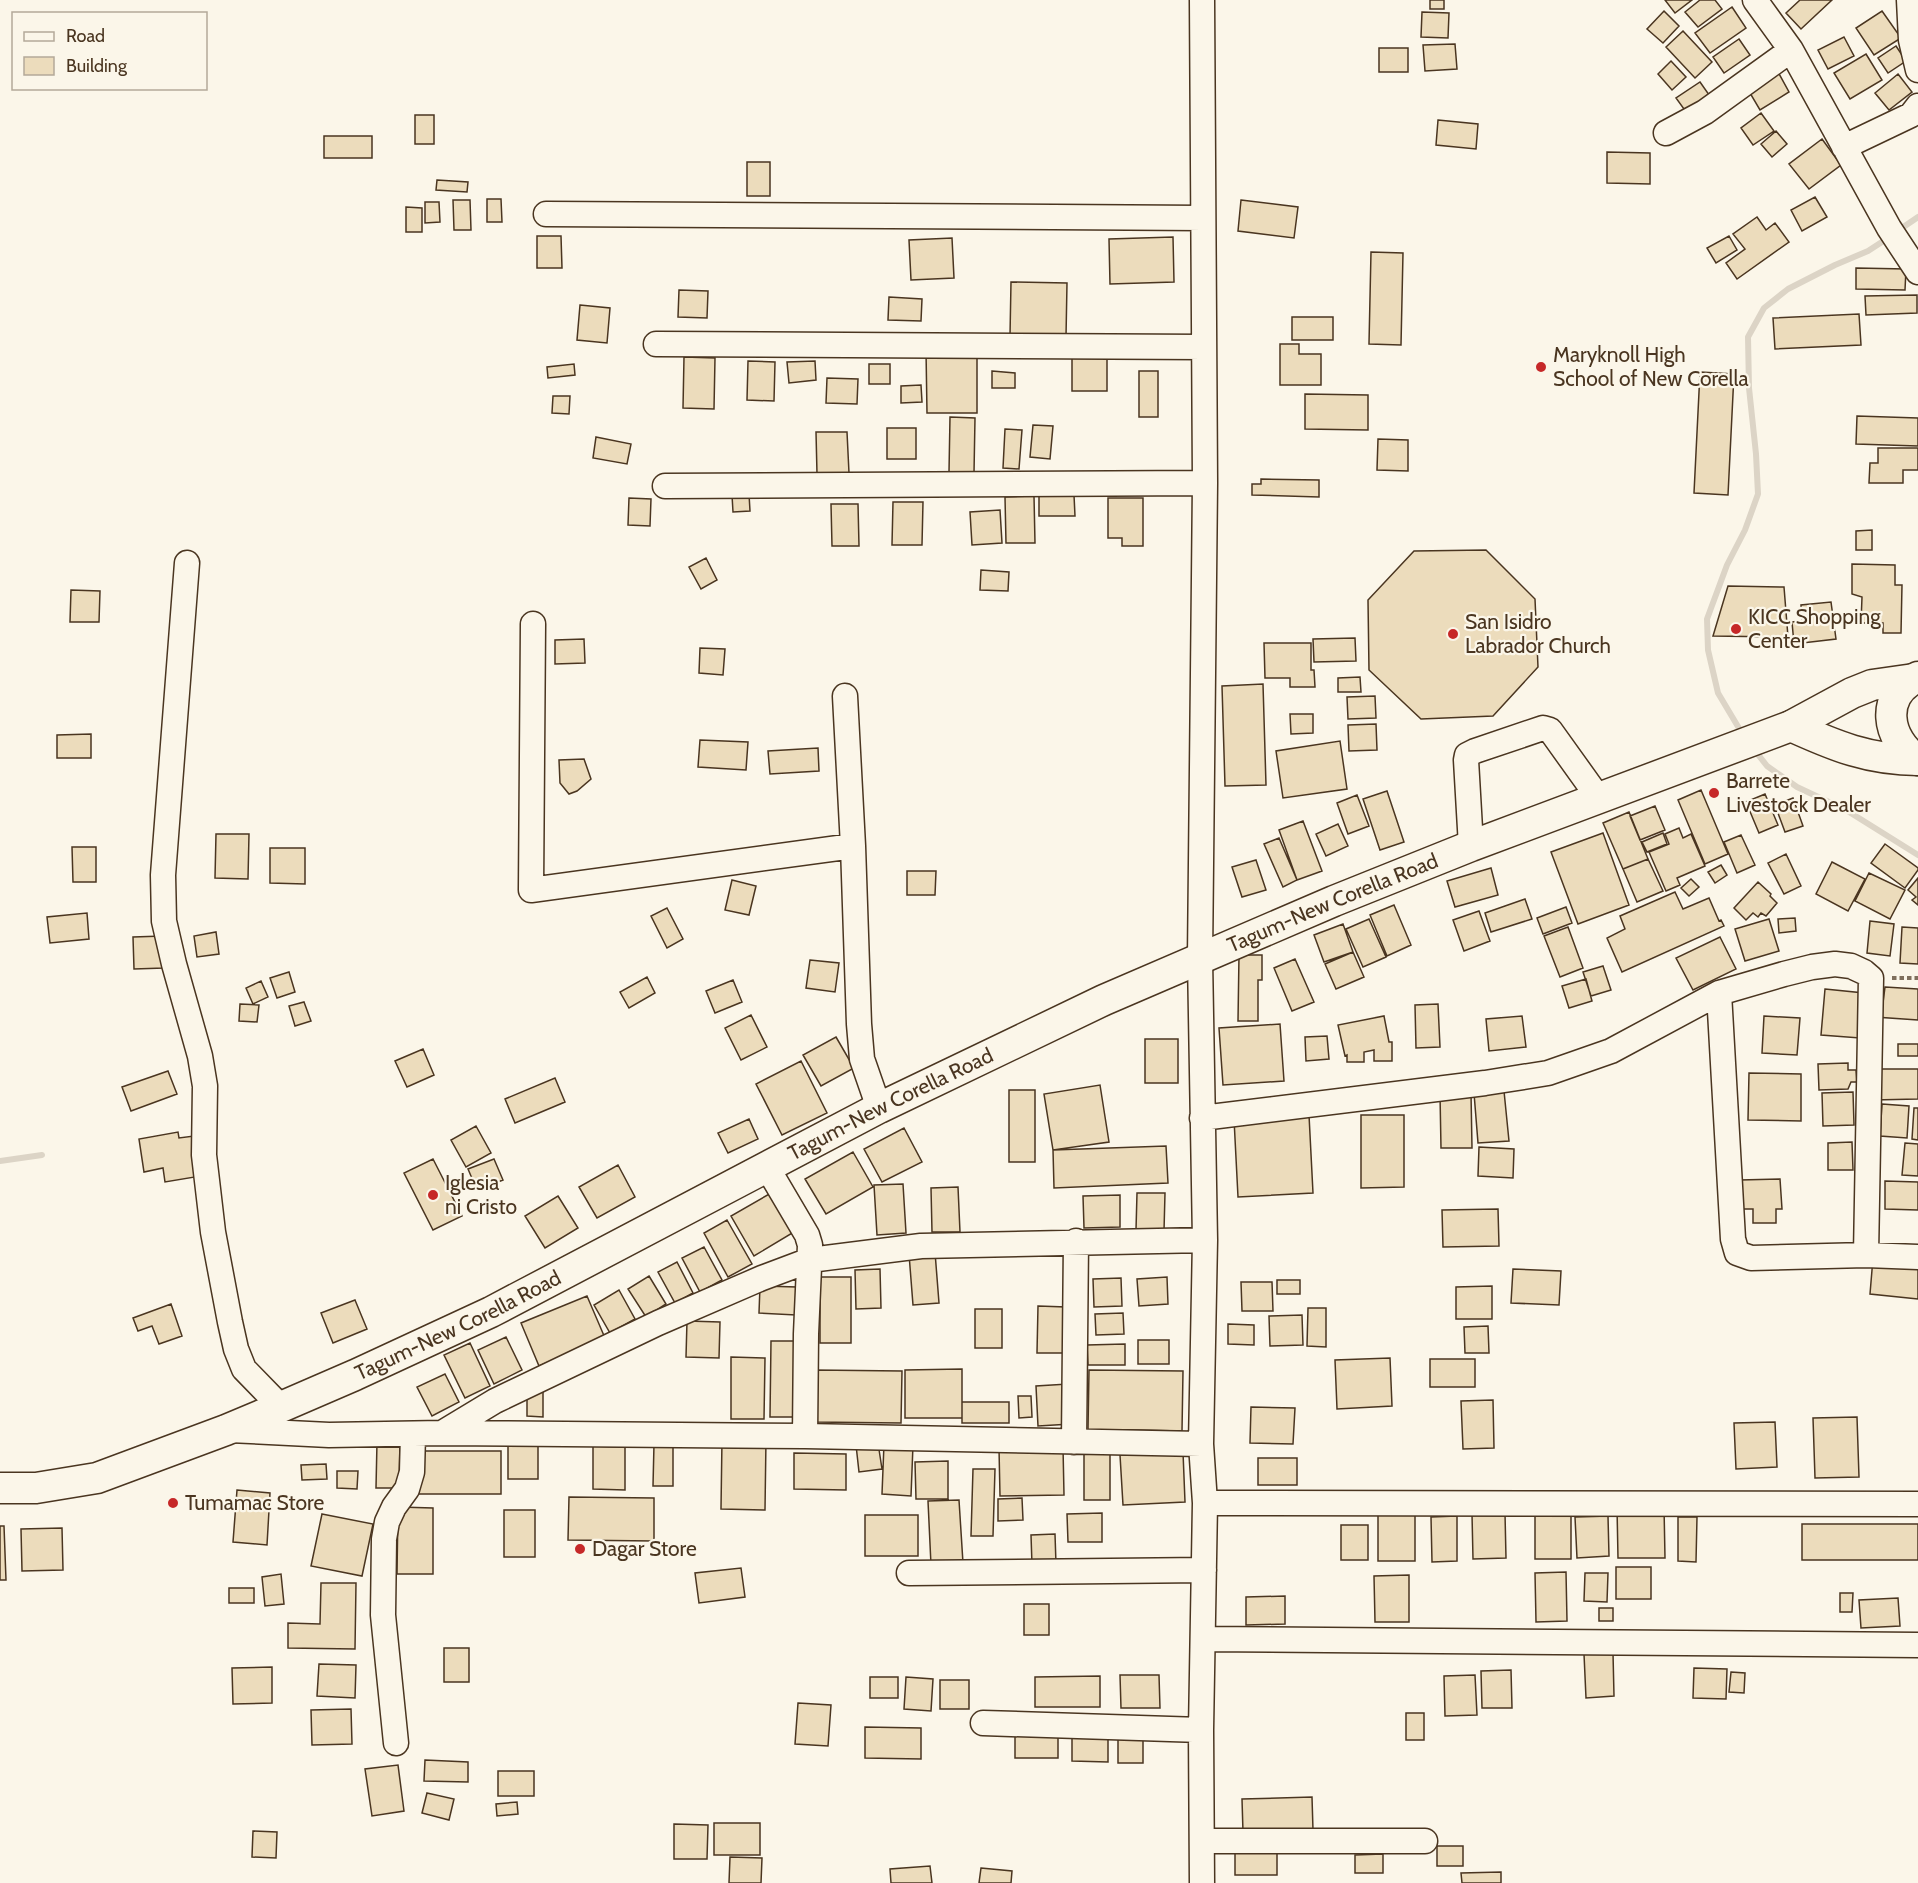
<svg xmlns="http://www.w3.org/2000/svg" width="1918" height="1883" viewBox="0 0 1918 1883" font-family="Cabin,sans-serif">
	<style>
		.lines { fill: none; stroke-linecap: round; stroke-linejoin: round }
		.stream { stroke: #dcd4c6; stroke-width: 6 }
		.building { fill: #ecdcbc; stroke: #4a3520; stroke-width: 1.5 }
		.minor-casing { stroke: #4a3520; stroke-width: 27 }
		.major-casing { stroke: #4a3520; stroke-width: 33 }
		.path { stroke: #7f6f5c; stroke-width: 4; stroke-dasharray: 4.5 3; stroke-linecap: butt }
		.minor { stroke: #fbf6e9; stroke-width: 24 }
		.major { stroke: #fbf6e9; stroke-width: 30 }
		.poi-dot { fill: #c62828; stroke: #fbf6e9; stroke-width: 2 }
		.labels { text-anchor: middle; stroke-width: 4.5; stroke-linejoin: round; paint-order: stroke }
		.poi-label { font-size: 21px; fill: #4a3520; stroke: #fbf6e9; text-anchor: start }
		.street-label { font-size: 21px; fill: #4a3520; stroke: #fbf6e9 }
	</style>
	<rect width="100%" height="100%" fill="#fbf6e9"/>
	<g class="lines">
		<path class="stream" d="M1896 232 1918 217
			M1743 735 1718 693 1708 650 1707 619 1727 565 1745 530 1758 494 1756 454 1749 388 1748 337 1764 308 1788 289 1835 265 1868 251 1888 238
			M1753 748 1767 766 1797 787 1846 810 1918 855
			M0 1161 42 1155"/>
	</g>
	<path class="building" d="M1430 0H1444V9H1430Z
		M1665 0H1692L1675 13Z
		M1700 0H1715L1722 9 1698 27 1685 12Z
		M1800 0H1832L1801 29 1786 13Z
		M1732 7 1746 28 1710 53 1695 33Z
		M1664 11 1679 26 1663 43 1647 29Z
		M1882 11 1901 38 1874 55 1856 28Z
		M1422 12 1449 13 1448 38 1421 37Z
		M1683 31 1712 62 1695 78 1666 47Z
		M1844 37 1854 56 1828 69 1818 50Z
		M1739 39 1750 55 1724 73 1713 57Z
		M1455 44 1457 69 1425 71 1423 45Z
		M1896 46 1906 61 1888 73 1878 58Z
		M1379 48H1408V72H1379Z
		M1866 54 1882 80 1850 99 1834 73Z
		M1671 61 1686 77 1672 90 1658 74Z
		M1777 70 1789 92 1760 110 1747 88Z
		M1898 74 1912 92 1889 110 1875 93Z
		M1700 82 1712 99 1689 116 1676 98Z
		M1761 113 1774 131 1753 145 1741 128Z
		M415 115H434V144H415Z
		M1438 120 1478 124 1476 149 1436 145Z
		M1776 131 1787 144 1772 157 1761 144Z
		M324 136H372V158H324Z
		M1822 139 1841 165 1809 189 1789 164Z
		M1607 152 1650 153V184L1607 183Z
		M747 162H770V196H747Z
		M437 180 468 182 467 192 436 190Z
		M1815 197 1827 217 1802 231 1791 210Z
		M487 199H501L502 222H487Z
		M453 200H470L471 230H454Z
		M1241 200 1298 207 1294 238 1238 231Z
		M425 202H439L440 222 425 223Z
		M406 207 422 208V232H406Z
		M1757 217 1766 230 1775 223 1789 242 1737 279 1726 263 1745 249 1733 234Z
		M537 236H561L562 268H537Z
		M1729 236 1737 250 1716 263 1707 248Z
		M1173 237 1174 282 1110 284 1109 239Z
		M952 238 954 278 911 280 909 240Z
		M1371 252 1403 253 1401 345 1369 344Z
		M1856 268 1906 269 1905 290 1856 289Z
		M1011 282 1067 283 1066 337 1010 336Z
		M679 290 708 291 707 318 678 317Z
		M1917 295V313L1866 315 1865 296Z
		M889 297 922 299 921 321 888 320Z
		M580 305 610 308 607 343 577 340Z
		M1859 314 1861 345 1775 349 1773 318Z
		M1292 317H1333V340H1292Z
		M1280 344H1299V354H1321V385H1280Z
		M926 350H977V413H927Z
		M684 357 715 358 714 409 683 408Z
		M1072 357H1107V391H1072Z
		M748 361 775 362 774 401 747 400Z
		M815 361 816 380 789 383 787 362Z
		M574 364 575 375 548 378 547 367Z
		M869 364H890V384H869Z
		M992 371 1015 373V388H992Z
		M1139 371H1158V417H1139Z
		M1700 372 1734 374 1728 495 1694 493Z
		M827 378 858 379 857 404 826 403Z
		M921 385 922 402 901 403V386Z
		M1305 394 1368 395V430L1305 429Z
		M553 396H570L569 414 552 413Z
		M1857 416 1918 418V446L1856 444Z
		M950 417 975 418 974 473 949 472Z
		M1033 425 1053 426 1050 459 1030 457Z
		M887 428H916V459H887Z
		M1005 429 1022 430 1019 469 1003 468Z
		M816 432H847L849 473 817 474Z
		M596 437 631 444 627 464 593 458Z
		M1378 439 1408 440V471L1377 470Z
		M1878 448H1918V470H1903V483H1869L1870 463H1878Z
		M1261 479 1319 480V497L1252 495V484H1261Z
		M749 494 750 511 733 512 732 495Z
		M1074 495 1075 516H1039V496Z
		M1034 496 1035 543H1006L1005 497Z
		M629 498 651 499 650 526 628 525Z
		M1108 498H1143V546H1122V538H1108Z
		M893 502H923L922 545H892Z
		M831 504H858L859 546H832Z
		M1000 510 1002 543 972 545 970 512Z
		M1872 530V550H1856V531Z
		M1486 550 1535 599 1538 667 1493 716 1421 719 1369 670 1368 600 1414 551Z
		M706 558 717 580 701 589 689 567Z
		M1852 564 1895 565V585H1902L1901 633H1883V623H1861L1862 597 1852 594Z
		M981 570 1009 572 1008 591 980 590Z
		M1728 586 1784 587 1788 637 1713 636Z
		M71 590 100 591 99 622H70Z
		M1831 602 1836 639 1794 644 1792 622 1802 621 1801 605Z
		M1355 638 1356 661 1314 662 1313 639Z
		M584 639 585 663 555 664V640Z
		M1264 643H1311V670H1314L1315 687H1290V678H1265Z
		M700 648 725 649 723 675 699 673Z
		M1360 677 1361 692H1338V678Z
		M1263 684 1266 785 1225 786 1222 686Z
		M1375 696 1376 718 1348 719 1347 697Z
		M1290 714H1313V733L1291 734Z
		M1376 724 1377 750 1349 751 1348 725Z
		M91 734V758H57V735Z
		M700 740 748 742 746 770 698 767Z
		M1340 741 1347 789 1283 798 1276 751Z
		M818 748 819 771 770 774 768 751Z
		M584 759 591 779 577 791 569 794 560 783 559 760Z
		M1701 790 1728 854 1705 864 1678 800Z
		M1387 791 1404 842 1380 850 1363 799Z
		M1765 794 1778 825 1759 833 1746 802Z
		M1357 795 1369 826 1348 834 1337 803Z
		M1793 798 1803 826 1785 832 1775 805Z
		M1655 806 1665 830 1640 840 1630 816Z
		M1629 812 1648 859 1623 869 1603 823Z
		M1303 821 1322 871 1297 880 1279 830Z
		M1338 824 1348 846 1326 856 1316 834Z
		M1679 828 1683 838 1691 834 1705 866 1677 878 1680 885 1666 891 1649 852 1669 844 1665 834Z
		M1603 833 1629 905 1578 924 1551 852Z
		M1663 833 1667 844 1647 852 1642 842Z
		M216 834H249L248 879 215 878Z
		M1741 835 1755 865 1737 873 1724 842Z
		M1279 838 1297 880 1283 887 1264 844Z
		M1885 844 1918 868V870L1905 888 1871 863Z
		M72 847H96V882H73Z
		M270 848H305V884L270 883Z
		M1786 854 1801 886 1784 894 1768 863Z
		M1648 859 1663 891 1637 902 1623 869Z
		M1256 860 1266 890 1242 897 1232 867Z
		M1832 862 1865 879 1848 911 1816 894Z
		M1721 865 1727 875 1715 883 1708 872Z
		M1491 868 1498 895 1455 907 1447 881Z
		M907 871H936L935 895H907Z
		M1869 873 1905 890 1890 919 1855 901Z
		M1918 878V905L1912 900 1916 897 1908 890Z
		M1691 879 1699 887 1689 896 1681 888Z
		M732 880 756 886 749 915 725 910Z
		M1758 882 1771 894 1770 896 1777 903 1766 916 1761 913 1758 917 1753 913 1746 920 1734 908Z
		M1675 892 1683 909 1709 898 1719 921 1721 920 1724 926 1622 972 1607 938 1625 929 1620 916Z
		M1525 899 1532 919 1491 932 1485 913Z
		M1394 905 1411 945 1387 956 1370 915Z
		M1566 907 1572 923 1543 934 1537 918Z
		M667 908 683 939 667 948 651 916Z
		M1479 911 1490 941 1464 951 1453 920Z
		M87 913 89 939 50 943 47 917Z
		M1795 918 1796 931 1779 933 1778 919Z
		M1369 919 1386 957 1363 967 1346 929Z
		M1769 919 1779 951 1745 961 1735 929Z
		M1870 921 1894 924 1890 956 1867 953Z
		M1343 924 1353 952 1324 962 1314 935Z
		M1568 927 1583 968 1560 977 1544 936Z
		M1902 927 1918 928V964L1900 963Z
		M216 932 219 954 197 957 194 936Z
		M163 936 164 968 134 969 133 937Z
		M1720 937 1736 969 1693 990 1676 958Z
		M1353 952 1364 977 1336 989 1325 964Z
		M1239 955H1262V980H1258V1021H1238Z
		M1295 959 1314 1002 1292 1011 1274 968Z
		M810 960 839 963 835 992 806 988Z
		M1603 966 1611 990 1591 996 1583 972Z
		M289 972 295 992 277 998 270 978Z
		M647 977 655 993 629 1008 620 992Z
		M1586 979 1592 1001 1569 1008 1562 986Z
		M733 980 742 1002 715 1013 706 991Z
		M261 981 268 997 253 1004 246 988Z
		M1885 987 1918 989V1020L1875 1017 1876 1003H1883Z
		M1825 989 1864 993 1860 1038 1821 1035Z
		M304 1002 311 1021 295 1026 289 1006Z
		M240 1004 259 1005 257 1022 239 1021Z
		M1438 1004 1440 1047 1416 1048 1415 1005Z
		M751 1015 767 1047 741 1060 725 1028Z
		M1384 1016 1389 1042H1392V1061H1374V1050L1364 1052V1062H1347V1055L1345 1056 1338 1025Z
		M1522 1016 1526 1047 1489 1051 1486 1019Z
		M1764 1016 1800 1018 1797 1055 1762 1053Z
		M1280 1024 1284 1081 1223 1085 1219 1028Z
		M1327 1036 1329 1059 1306 1061 1305 1037Z
		M836 1037 854 1068 821 1086 803 1055Z
		M1145 1039H1178V1083H1145Z
		M1898 1044H1918V1056H1898Z
		M423 1049 434 1075 407 1087 395 1061Z
		M801 1061 827 1113 782 1135 756 1084Z
		M1848 1063V1070H1856L1857 1082H1851L1848 1089 1819 1090 1818 1064Z
		M1873 1069H1918V1099L1873 1100Z
		M168 1071 177 1094 131 1111 122 1087Z
		M1749 1073 1801 1074V1121L1748 1120Z
		M555 1078 565 1102 515 1123 505 1099Z
		M1100 1085 1109 1142 1053 1150 1044 1094Z
		M1009 1090H1035V1162H1009Z
		M1504 1091 1509 1141 1478 1143 1474 1093Z
		M1853 1092 1854 1125 1823 1126 1822 1093Z
		M1471 1093 1472 1148H1441L1440 1094Z
		M1882 1104 1909 1106 1907 1138 1880 1136Z
		M1914 1108H1918V1140L1912 1139Z
		M1309 1115 1313 1193 1238 1197 1234 1119Z
		M1361 1115H1404V1187L1361 1188Z
		M749 1119 758 1139 728 1153 718 1133Z
		M476 1126 491 1153 466 1167 451 1140Z
		M904 1128 922 1162 882 1182 864 1149Z
		M178 1132 179 1138 194 1136 201 1176 165 1182 163 1168 144 1172 139 1139Z
		M1852 1142 1853 1170H1828V1143Z
		M1905 1143 1918 1144V1176L1902 1175Z
		M1166 1146 1168 1183 1054 1188 1053 1150Z
		M1479 1147 1514 1149 1513 1178 1478 1176Z
		M853 1152 873 1187 826 1214 805 1179Z
		M433 1159 462 1216 433 1230 404 1173Z
		M494 1159 503 1180 477 1190 468 1169Z
		M618 1165 635 1197 597 1218 579 1187Z
		M1780 1179 1782 1209H1776V1223H1753V1209H1742L1740 1180Z
		M1885 1181 1918 1182V1210L1885 1209Z
		M903 1184 906 1233 877 1235 874 1185Z
		M958 1187 960 1232H932L931 1188Z
		M771 1193 794 1232 754 1256 731 1216Z
		M1137 1193H1165L1164 1231 1136 1230Z
		M1120 1195V1227L1084 1228 1083 1196Z
		M558 1196 578 1228 545 1248 525 1216Z
		M1498 1209 1499 1246 1443 1247 1442 1210Z
		M727 1220 752 1264 728 1277 704 1233Z
		M704 1247 722 1280 700 1292 682 1258Z
		M935 1252 939 1303 913 1305 909 1254Z
		M1873 1258 1918 1262V1299L1870 1294Z
		M677 1262 693 1293 675 1303 658 1272Z
		M880 1269 881 1308 856 1309 855 1270Z
		M1513 1269 1561 1271 1559 1305 1511 1303Z
		M649 1276 666 1304 646 1317 628 1289Z
		M820 1277H851V1343H820Z
		M1167 1277 1168 1304 1139 1306 1137 1279Z
		M1121 1278 1122 1306 1094 1307 1093 1279Z
		M1277 1280H1300V1294H1277Z
		M1241 1282H1272L1273 1311H1242Z
		M760 1286 797 1287 796 1315 759 1313Z
		M1492 1286V1319H1456V1287Z
		M619 1290 635 1319 610 1333 594 1305Z
		M587 1296 605 1338 539 1366 521 1323Z
		M355 1300 367 1329 333 1343 321 1313Z
		M171 1304 182 1336 159 1344 152 1326 138 1331 133 1318Z
		M1038 1306 1066 1307 1065 1353H1037Z
		M1308 1308H1326V1347L1307 1346Z
		M975 1309H1002V1348H975Z
		M1123 1313 1124 1334 1096 1335 1095 1314Z
		M1302 1315 1303 1345 1270 1346 1269 1316Z
		M687 1321 720 1322 719 1358 686 1357Z
		M1228 1324 1254 1325V1345L1228 1344Z
		M1488 1326 1489 1353H1465L1464 1327Z
		M506 1337 522 1370 494 1384 478 1350Z
		M1138 1340H1169V1364H1138Z
		M771 1341H799L798 1417H770Z
		M470 1343 490 1386 465 1398 444 1355Z
		M1125 1344V1365H1088L1087 1345Z
		M731 1357 765 1358 764 1419H731Z
		M1390 1358 1392 1406 1337 1409 1335 1360Z
		M1430 1359H1475V1387H1430Z
		M962 1369V1418H905V1370Z
		M814 1370 902 1371 901 1423 813 1422Z
		M1089 1370 1183 1371 1182 1431 1088 1429Z
		M445 1374 459 1402 432 1416 417 1387Z
		M1068 1384 1071 1424 1038 1426 1036 1386Z
		M527 1388 543 1389V1417L527 1416Z
		M1018 1396H1031L1032 1417 1019 1418Z
		M1493 1400 1494 1448 1463 1449 1461 1401Z
		M962 1402H1009V1423H962Z
		M1251 1407 1295 1408 1293 1444 1250 1443Z
		M1857 1417 1859 1477 1815 1478 1813 1418Z
		M1775 1422 1777 1467 1736 1469 1734 1423Z
		M722 1439H766L765 1510 721 1509Z
		M377 1442H400L399 1488H376Z
		M508 1443H538V1479H508Z
		M878 1443 882 1469 859 1472 856 1445Z
		M654 1444H673V1486H653Z
		M884 1444 913 1445 911 1496 882 1494Z
		M593 1446 625 1447V1490L593 1489Z
		M1063 1447 1064 1495 1000 1496 999 1448Z
		M418 1451H501V1494H418Z
		M1084 1452H1110V1500H1084Z
		M1183 1452 1185 1502 1123 1505 1120 1455Z
		M794 1453 846 1454V1490L794 1489Z
		M1258 1458H1297V1485H1258Z
		M948 1461V1499H916L915 1462Z
		M326 1464 327 1479 302 1480 301 1465Z
		M973 1469H995L993 1536H971Z
		M337 1471H358L357 1489 337 1488Z
		M237 1490 270 1493 267 1545 233 1542Z
		M569 1497 654 1498V1541L568 1540Z
		M1022 1498 1023 1520 998 1521V1499Z
		M959 1500 963 1563 931 1565 928 1501Z
		M1664 1506 1665 1558H1618L1617 1507Z
		M398 1507 433 1508V1574H397Z
		M1378 1509H1415V1561H1378Z
		M1535 1509 1571 1510V1559H1535Z
		M504 1510H535V1557H504Z
		M1102 1513V1542H1068L1067 1514Z
		M1505 1513 1506 1558 1473 1559 1472 1514Z
		M322 1514 373 1524 362 1576 311 1566Z
		M865 1515H918V1556H865Z
		M1457 1516V1561L1432 1562 1431 1517Z
		M1608 1516 1609 1556 1577 1558 1575 1517Z
		M1678 1517H1697L1696 1562 1678 1561Z
		M1802 1524H1918V1560H1802Z
		M1341 1525H1368V1560H1341Z
		M0 1526H4L6 1580H0Z
		M62 1528 63 1570 22 1571 21 1529Z
		M1055 1534 1056 1564 1032 1565 1031 1535Z
		M1616 1567H1651V1599H1616Z
		M741 1568 745 1597 699 1603 695 1573Z
		M1566 1572 1567 1621 1536 1622 1535 1573Z
		M1585 1573H1608L1607 1602 1584 1601Z
		M281 1574 284 1604 265 1606 262 1577Z
		M1409 1575V1622H1375L1374 1576Z
		M321 1583H356L355 1649 288 1648V1623L320 1624Z
		M229 1588H254V1603H229Z
		M1840 1593H1853L1852 1612H1840Z
		M1285 1596V1624L1246 1625V1597Z
		M1898 1598 1900 1626 1861 1628 1859 1600Z
		M1024 1604H1049V1635H1024Z
		M1599 1608H1613V1621H1599Z
		M444 1648H469V1682H444Z
		M1613 1653 1614 1696 1586 1698 1584 1654Z
		M319 1664 356 1665 355 1698 317 1696Z
		M272 1667V1703L233 1704 232 1668Z
		M1694 1668 1727 1669 1726 1699 1693 1698Z
		M1511 1670 1512 1708H1482L1481 1671Z
		M1731 1672 1745 1673 1744 1693 1729 1692Z
		M1120 1675H1159L1160 1708H1121Z
		M1475 1675 1477 1715 1445 1716 1444 1676Z
		M1100 1676V1707H1035V1677Z
		M870 1677H898V1698H870Z
		M906 1677 933 1679 931 1711 904 1709Z
		M940 1680H969V1709H940Z
		M798 1703 831 1705 828 1746 795 1744Z
		M351 1709 352 1744 312 1745 311 1710Z
		M1406 1713H1424V1740H1406Z
		M865 1727 921 1728V1759L865 1758Z
		M1015 1731H1058V1758H1015Z
		M1072 1734H1108V1762L1072 1761Z
		M1118 1739H1143V1763H1118Z
		M425 1760 468 1762V1782L424 1781Z
		M398 1765 404 1811 372 1816 365 1769Z
		M498 1771H534V1796H498Z
		M427 1793 454 1799 449 1820 422 1813Z
		M1312 1797 1313 1830 1243 1832 1242 1799Z
		M517 1802 518 1814 497 1816 496 1804Z
		M714 1823H760V1855H714Z
		M674 1824 708 1825 707 1859H674Z
		M253 1831 277 1832 276 1858 252 1857Z
		M1437 1846H1463V1866H1437Z
		M1235 1849H1277V1875H1235Z
		M1383 1854V1873H1355V1855Z
		M730 1857 762 1858 761 1883H729Z
		M930 1866 932 1883H891L890 1869Z
		M981 1868 1012 1871 1011 1883H979Z
		M1501 1872V1883H1462L1461 1873Z"/>
	<g class="lines">
		<g class="minor-casing">
			<path id="minor" d="M1755 0 1791 50 1889 228 1918 272
				M1909 0 1911 40 1918 70
				M1666 133 1705 112 1791 50
				M1844 147 1911 115 1918 106
				M546 214 1203 218
				M656 344 1204 347
				M665 486 1205 483
				M187 563 163 875 164 921 174 964 200 1056 205 1086 204 1155 213 1232 230 1322 236 1349 244 1369 281 1407
				M533 624 531 890 853 846
				M845 696 853 846 859 1024 862 1059 879 1108
				M1471 846 1466 760 1467 755 1475 751 1543 728 1550 730 1598 797
				M1719 993 1733 1239 1737 1253 1751 1258 1866 1255 1918 1257
				M1202 1118 1485 1083 1548 1073 1611 1051 1719 993 1784 974 1812 967 1835 964 1851 966 1864 972 1871 978 1866 1255
				M767 1167 807 1235 810 1245 806 1334 805 1436
				M229 1430 329 1435 442 1433 805 1436 1201 1444
				M442 1433 495 1401 658 1323 762 1278 810 1260 921 1246 1205 1240
				M1074 1442 1076 1241
				M1205 1503 1918 1504
				M909 1573 1204 1570
				M1203 1639 1918 1645
				M983 1723 1201 1730
				M396 1743 383 1615 384 1539 387 1522 394 1507 407 1489 412 1472 413 1434
				M1202 1841H1425
				M1202 1883 1201 1730 1205 1503 1201 1444 1205 1240 1200 959 1205 483 1202 0"/>
		</g>
		<g class="major-casing">
			<g id="major">
				<path d="M1918 677C1879 694 1886 740 1918 760"/>
				<path d="M1791 726C1835 746 1869 760 1918 760"/>
				<path id="s1" d="M0 1488H36L97 1478 226 1430 281 1407 355 1375 491 1312 879 1108 1104 1000 1334 901 1471 846 1791 726 1852 693 1872 685 1914 679"/>
			</g>
		</g>
		<path class="path" d="M1892 978H1918"/>
		<use href="#minor" class="minor"/>
		<use href="#major" class="major"/>
	</g>
	<g class="poi-dot">
		<circle cx="1541" cy="367" r="6"/>
		<circle cx="1736" cy="629" r="6"/>
		<circle cx="1453" cy="634" r="6"/>
		<circle cx="1714" cy="793" r="6"/>
		<circle cx="433" cy="1195" r="6"/>
		<circle cx="173" cy="1503" r="6"/>
		<circle cx="580" cy="1549" r="6"/>
	</g>
	<g class="labels">
		<g class="poi-label">
			<text x="1553" y="362">Maryknoll High<tspan x="1553" dy="24">School of New Corella</tspan></text>
			<text x="1748" y="624">KICC Shopping<tspan x="1748" dy="24">Center</tspan></text>
			<text x="1465" y="629">San Isidro<tspan x="1465" dy="24">Labrador Church</tspan></text>
			<text x="1726" y="788">Barrete<tspan x="1726" dy="24">Livestock Dealer</tspan></text>
			<text x="445" y="1190">Iglesia<tspan x="445" dy="24">ni Cristo</tspan></text>
			<text x="185" y="1510">Tumamac Store</text>
			<text x="592" y="1556">Dagar Store</text>
		</g>
		<g class="street-label">
			<text dy="7" stroke="none"><textPath href="#s1" startOffset="1462">Tagum-New Corella Road</textPath></text>
			<text dy="7" stroke="none"><textPath href="#s1" startOffset="976">Tagum-New Corella Road</textPath></text>
			<text dy="7" stroke="none"><textPath href="#s1" startOffset="490">Tagum-New Corella Road</textPath></text>
		</g>
	</g>
	<rect x="12" y="12" width="195" height="78" fill="#fbf6e9" stroke="#b4a999" stroke-width="1.5"/>
	<rect x="24" y="32" width="30" height="9" fill="#fbf6e9" stroke="#b4a999" stroke-width="1.5"/>
	<text x="66" y="42" font-size="18" fill="#4a3520">Road</text>
	<rect x="24" y="57" width="30" height="18" fill="#ecdcbc" stroke="#b4a999" stroke-width="1.5"/>
	<text x="66" y="72" font-size="18" fill="#4a3520">Building</text>
</svg>
